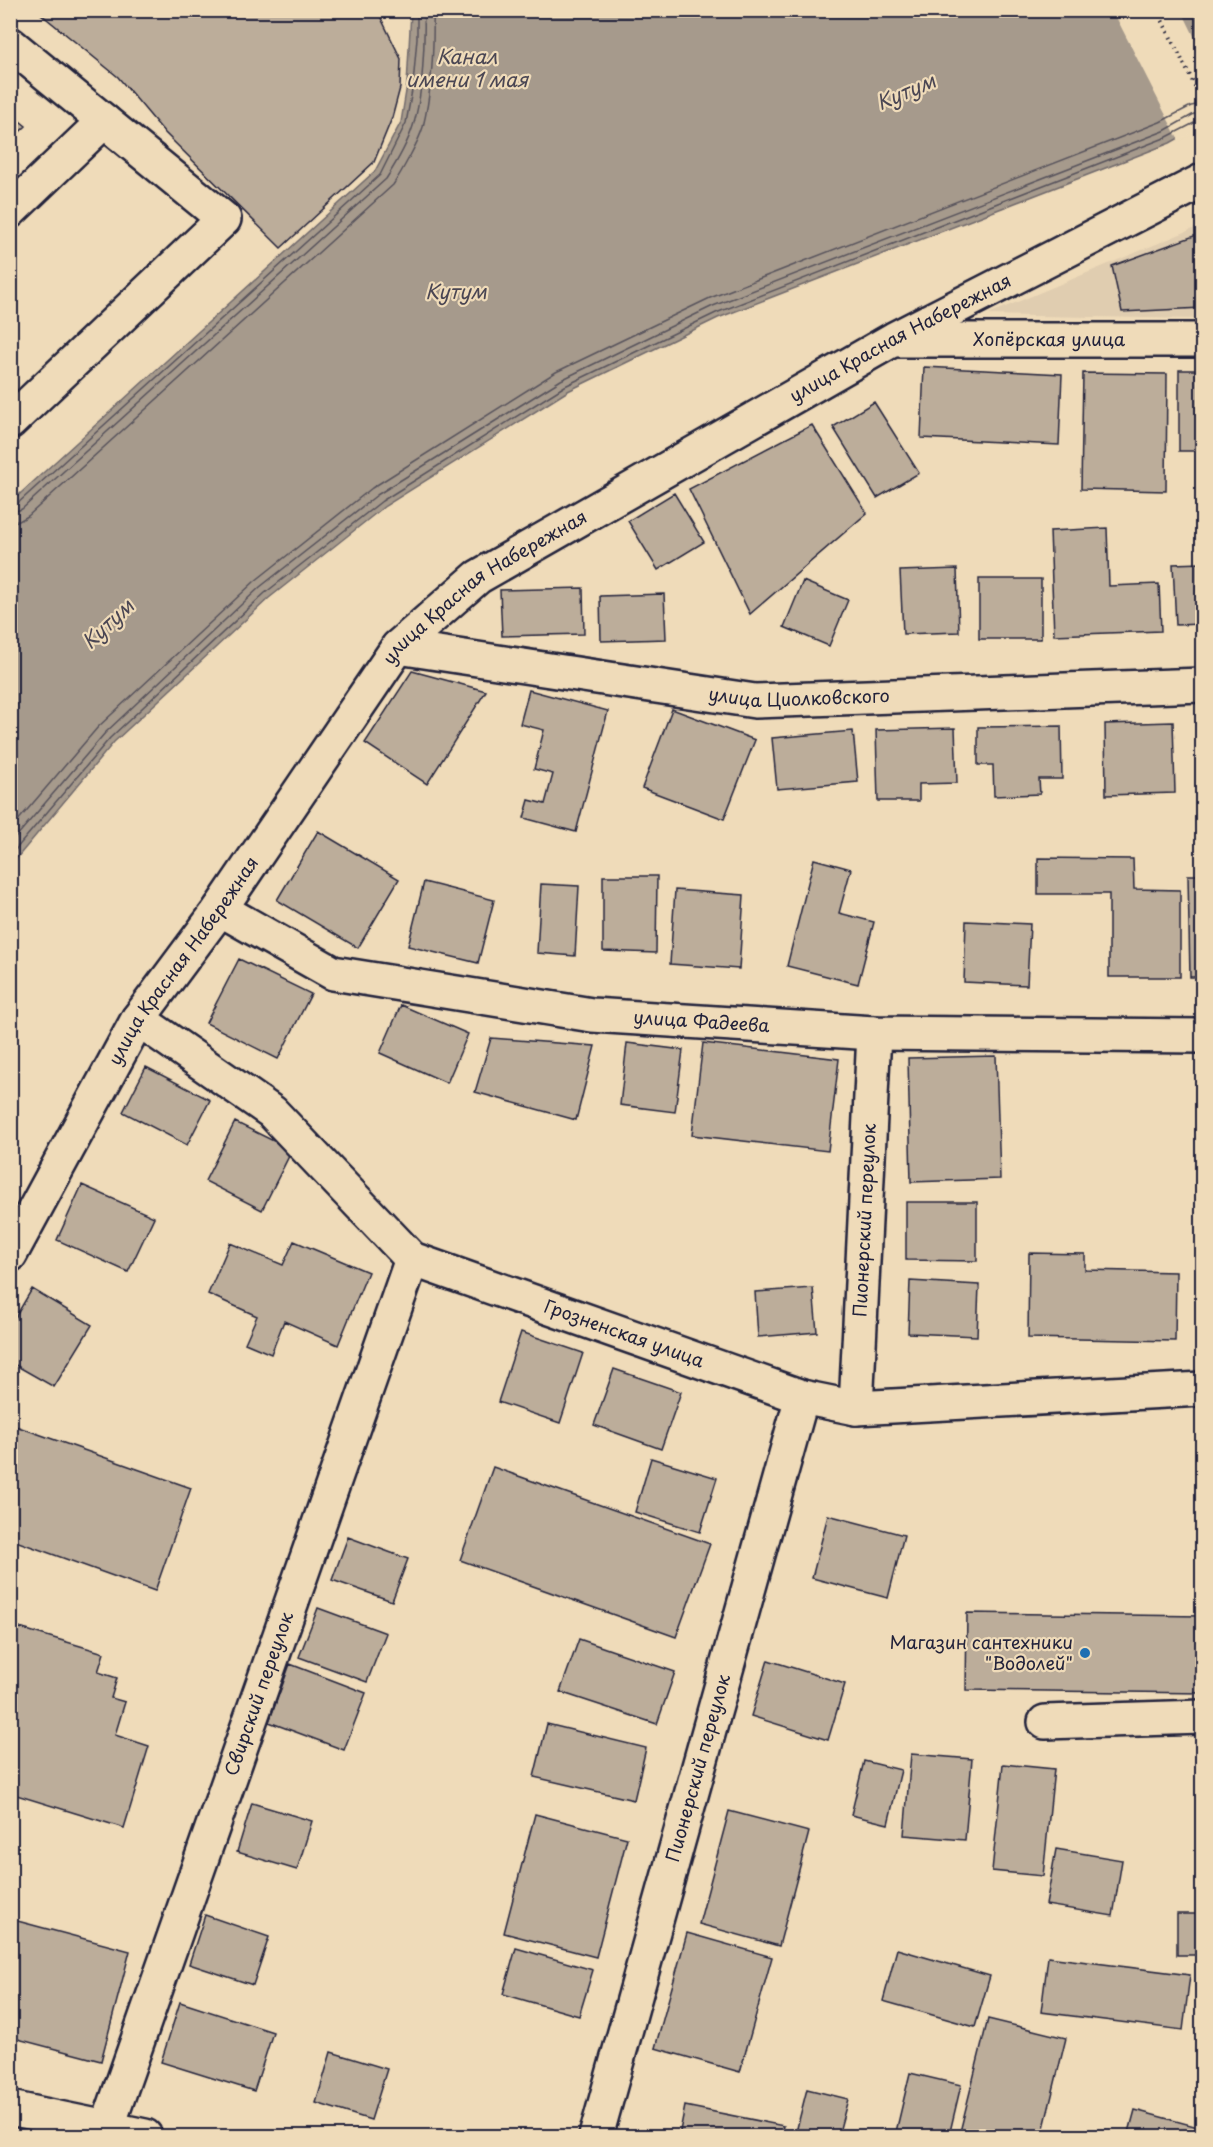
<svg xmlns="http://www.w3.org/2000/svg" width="1213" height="2147" viewBox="0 0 1213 2147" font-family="'Playpen Sans',sans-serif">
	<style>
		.built { fill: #e0cdb0 }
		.water { fill: #a69a8c; stroke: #716a6c; stroke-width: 1.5 }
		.pier { fill: #efdbb9 }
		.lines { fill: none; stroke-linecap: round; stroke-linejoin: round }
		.shore { stroke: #57525b; stroke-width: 1.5 }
		.building { fill: #bcad9a; stroke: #22223b; stroke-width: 1.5 }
		.minor-casing { stroke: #22223b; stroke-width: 38 }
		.path { stroke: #22223b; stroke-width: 4; stroke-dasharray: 1.5 4.5; stroke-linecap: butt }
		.minor { stroke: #efdbb9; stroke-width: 33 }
		.poi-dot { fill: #1f6fb2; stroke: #efdbb9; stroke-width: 2 }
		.labels { text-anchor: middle; stroke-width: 4.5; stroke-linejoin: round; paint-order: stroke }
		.street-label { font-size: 18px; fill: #22223b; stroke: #efdbb9 }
		.poi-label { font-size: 18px; fill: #22223b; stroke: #efdbb9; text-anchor: end }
		.water-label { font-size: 20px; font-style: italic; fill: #4a4653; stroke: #efdbb9 }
	</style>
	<rect width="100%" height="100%" fill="#efdbb9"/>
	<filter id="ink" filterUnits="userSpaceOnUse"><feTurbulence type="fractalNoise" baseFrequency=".0167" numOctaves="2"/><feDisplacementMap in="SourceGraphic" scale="12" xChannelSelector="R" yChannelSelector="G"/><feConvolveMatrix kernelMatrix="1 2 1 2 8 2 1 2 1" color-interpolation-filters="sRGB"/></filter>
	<g filter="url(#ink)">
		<path class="built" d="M1202 225V319L986 315Z
			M10 2123H11L65 2136H11Z"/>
		<path class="water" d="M411 11H1202V125L1170 143 718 318 568 391 385 506 269 598 114 742 11 865V502L375 171 401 122 407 85Z"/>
		<path class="pier" d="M1113 11H1182L1202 52V128L1179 141Z"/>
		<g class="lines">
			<path class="shore" d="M10 505 17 504 380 175 406 123 413 85 417 38V10
				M10 513 22 509 386 179C395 165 408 142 413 126 423 96 425 42 424 10
				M10 522 19 521 28 516 393 185C401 173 419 141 423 127 432 90 434 49 433 10
				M10 830 98 727 255 581 372 488 556 372 710 298 1160 122 1191 106 1202 104
				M10 844 105 733 260 587 377 495 561 380 713 306 1164 131 1194 114 1202 113
				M10 856 110 738 265 593 382 501 565 386 716 313 1167 137 1198 121 1202 120"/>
		</g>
		<path class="building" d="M36 10H377L401 59 400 88 392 118 374 162 281 248 165 133 118 77Z
			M10 113 26 126 10 141Z
			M1202 233V308L1122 312 1112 266Z
			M924 367 1062 374 1059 445 921 438Z
			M1179 370H1202V451H1179Z
			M1083 373 1167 374 1166 491 1081 489Z
			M874 402 919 473 877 498 833 427Z
			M812 425 867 513 750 614 689 489Z
			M674 493 704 542 658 570 628 521Z
			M1107 528 1109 586 1159 584 1161 631 1054 635 1050 531Z
			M1202 563V624L1176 625 1173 564Z
			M957 569 959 632 903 634 900 571Z
			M979 579H1041V639H979Z
			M803 581 848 600 829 646 784 627Z
			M583 588 584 634 502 636 500 590Z
			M664 594 666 639 601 641 600 596Z
			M412 671 486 691 427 784 365 743Z
			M529 690 608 711 576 832 524 818 529 800 545 804 553 774 534 769 544 730 520 724Z
			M672 709 755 740 724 819 642 788Z
			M1173 722 1175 793 1106 795 1105 724Z
			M1061 726 1062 779H1039L1040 794 994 796 993 765H978V727Z
			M955 728 957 783 919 784V801H878L876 730Z
			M853 731 858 782 777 789 772 738Z
			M318 831 399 879 358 948 277 900Z
			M1038 858 1133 859 1134 889 1180 890V977H1109V894H1038Z
			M814 859 851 869 839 913 874 922 858 984 787 966Z
			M1188 875H1202V977H1190Z
			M603 876H657L656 953 603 951Z
			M424 882 494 900 478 963 408 946Z
			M541 884 579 886 575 956 537 953Z
			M675 890 744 895 739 969 670 964Z
			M966 921 1030 924 1027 985 964 982Z
			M239 959 311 994 278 1059 206 1023Z
			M401 1005 468 1034 447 1083 380 1053Z
			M491 1038 595 1046 576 1120 475 1092Z
			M627 1043 683 1050 675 1112 620 1105Z
			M703 1043 839 1059 828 1151 692 1135Z
			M996 1056 1000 1179 911 1182 908 1058Z
			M146 1067 210 1100 187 1145 123 1112Z
			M235 1122 292 1150 262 1210 205 1181Z
			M82 1185 154 1217 128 1272 57 1240Z
			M906 1202H977V1261L906 1260Z
			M294 1241 368 1272 338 1345 284 1321 271 1354 245 1343 257 1316 208 1294 230 1243 283 1265Z
			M1029 1253 1085 1254V1270L1176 1272 1175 1341 1028 1338Z
			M910 1281 979 1285 977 1336 908 1333Z
			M1202 1285V1343H1201Z
			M813 1288 817 1332 758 1337 755 1292Z
			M32 1289 92 1325 54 1387 10 1362V1326Z
			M521 1332 583 1353 560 1423 498 1402Z
			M614 1369 681 1392 661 1449 594 1425Z
			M10 1424 191 1488 155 1591 10 1539Z
			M651 1458 717 1478 700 1532 635 1512Z
			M493 1467 710 1544 676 1637 460 1560Z
			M828 1515 904 1535 888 1598 812 1578Z
			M348 1537 408 1559 392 1601 332 1580Z
			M318 1608 386 1633 367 1682 299 1657Z
			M967 1613 1202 1616V1693L966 1690Z
			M13 1626 104 1653 98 1672 117 1678 111 1698 125 1702 115 1735 149 1746 124 1828 10 1793V1635Z
			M579 1639 675 1672 657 1724 560 1692Z
			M768 1660 845 1684 828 1740 751 1716Z
			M290 1664 366 1693 344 1750 269 1722Z
			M547 1724 646 1748 634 1800 534 1777Z
			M911 1754 972 1759 965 1840 904 1835Z
			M864 1761 901 1770 888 1824 851 1815Z
			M1003 1764 1054 1769 1043 1876 992 1871Z
			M252 1803 312 1821 297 1870 237 1852Z
			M729 1811 809 1832 779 1946 699 1924Z
			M535 1814 627 1838 596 1957 504 1933Z
			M1056 1849 1122 1860 1113 1916 1046 1905Z
			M1177 1914H1202V1955H1177Z
			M205 1915 269 1937 253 1985 189 1964Z
			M10 1919 130 1951 101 2061 10 2037Z
			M687 1933 772 1957 740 2072 655 2048Z
			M516 1948 593 1970 579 2016 503 1994Z
			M897 1949 990 1976 975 2027 883 2001Z
			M1048 1957 1190 1975 1183 2030 1041 2012Z
			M180 2002 273 2032 254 2091 161 2062Z
			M988 2019 1066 2038 1042 2136H959Z
			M331 2052 387 2069 371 2120 316 2103Z
			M910 2073 961 2085 949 2136H895Z
			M807 2089 848 2099 838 2136H795Z
			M685 2106 784 2126 782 2136H679Z
			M1135 2110 1202 2128V2136H1128Z"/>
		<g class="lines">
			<g class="minor-casing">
				<g id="minor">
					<path d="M10 44 224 219 10 422"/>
					<path d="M10 211 104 121"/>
					<path id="s1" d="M899 340H1202"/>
					<path id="s2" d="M398 647 755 701 1202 685"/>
					<path id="s3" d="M220 909 333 973 592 1015 874 1033 1202 1036"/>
					<path id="s4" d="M138 1019 272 1112 412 1259 802 1397 856 1408 1202 1389"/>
					<path id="s5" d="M10 1255 138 1019 220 909 398 647 478 577 894 339 1202 181"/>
					<path id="s6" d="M856 1408 874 1033"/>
					<path d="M1045 1722 1202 1717"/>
					<path d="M10 2108 145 2136"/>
					<path id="s7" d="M107 2128 412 1259"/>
					<path id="s8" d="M596 2136 802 1397"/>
				</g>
			</g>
			<path class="path" d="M1157 10 1202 100"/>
			<use href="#minor" class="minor"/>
		</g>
	</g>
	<circle class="poi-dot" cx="1085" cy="1653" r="6"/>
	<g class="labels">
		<g class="street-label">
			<text dy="6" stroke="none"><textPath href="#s5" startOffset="1314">улица Красная Набережная</textPath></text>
			<text dy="6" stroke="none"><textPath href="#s1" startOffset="150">Хопёрская улица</textPath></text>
			<text dy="6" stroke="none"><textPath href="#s5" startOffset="828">улица Красная Набережная</textPath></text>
			<text dy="6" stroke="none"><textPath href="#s2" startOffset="405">улица Циолковского</textPath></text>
			<text dy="6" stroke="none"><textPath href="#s5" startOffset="342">улица Красная Набережная</textPath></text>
			<text dy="6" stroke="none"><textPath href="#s3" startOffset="502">улица Фадеева</textPath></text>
			<text dy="6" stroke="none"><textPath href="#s6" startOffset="188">Пионерский переулок</textPath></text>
			<text dy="6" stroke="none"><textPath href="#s4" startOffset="591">Грозненская улица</textPath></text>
			<text dy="6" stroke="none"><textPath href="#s7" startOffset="460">Свирский переулок</textPath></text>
			<text dy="6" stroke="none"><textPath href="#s8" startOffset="382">Пионерский переулок</textPath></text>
		</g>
		<g class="poi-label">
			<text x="1073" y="1649">Магазин сантехники<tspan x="1073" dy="21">"Водолей"</tspan></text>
		</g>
		<g class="water-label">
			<text x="467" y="64">Канал<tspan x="467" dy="23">имени 1 мая</tspan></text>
			<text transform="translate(906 92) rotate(-23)" y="7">Кутум</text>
			<text x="456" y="299">Кутум</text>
			<text transform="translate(108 624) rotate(-43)" y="7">Кутум</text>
		</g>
	</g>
	<rect width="1213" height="2147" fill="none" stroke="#efdbb9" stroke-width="36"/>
	<rect x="18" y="18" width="1177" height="2111" fill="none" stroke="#22223b" stroke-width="2" filter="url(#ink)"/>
</svg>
